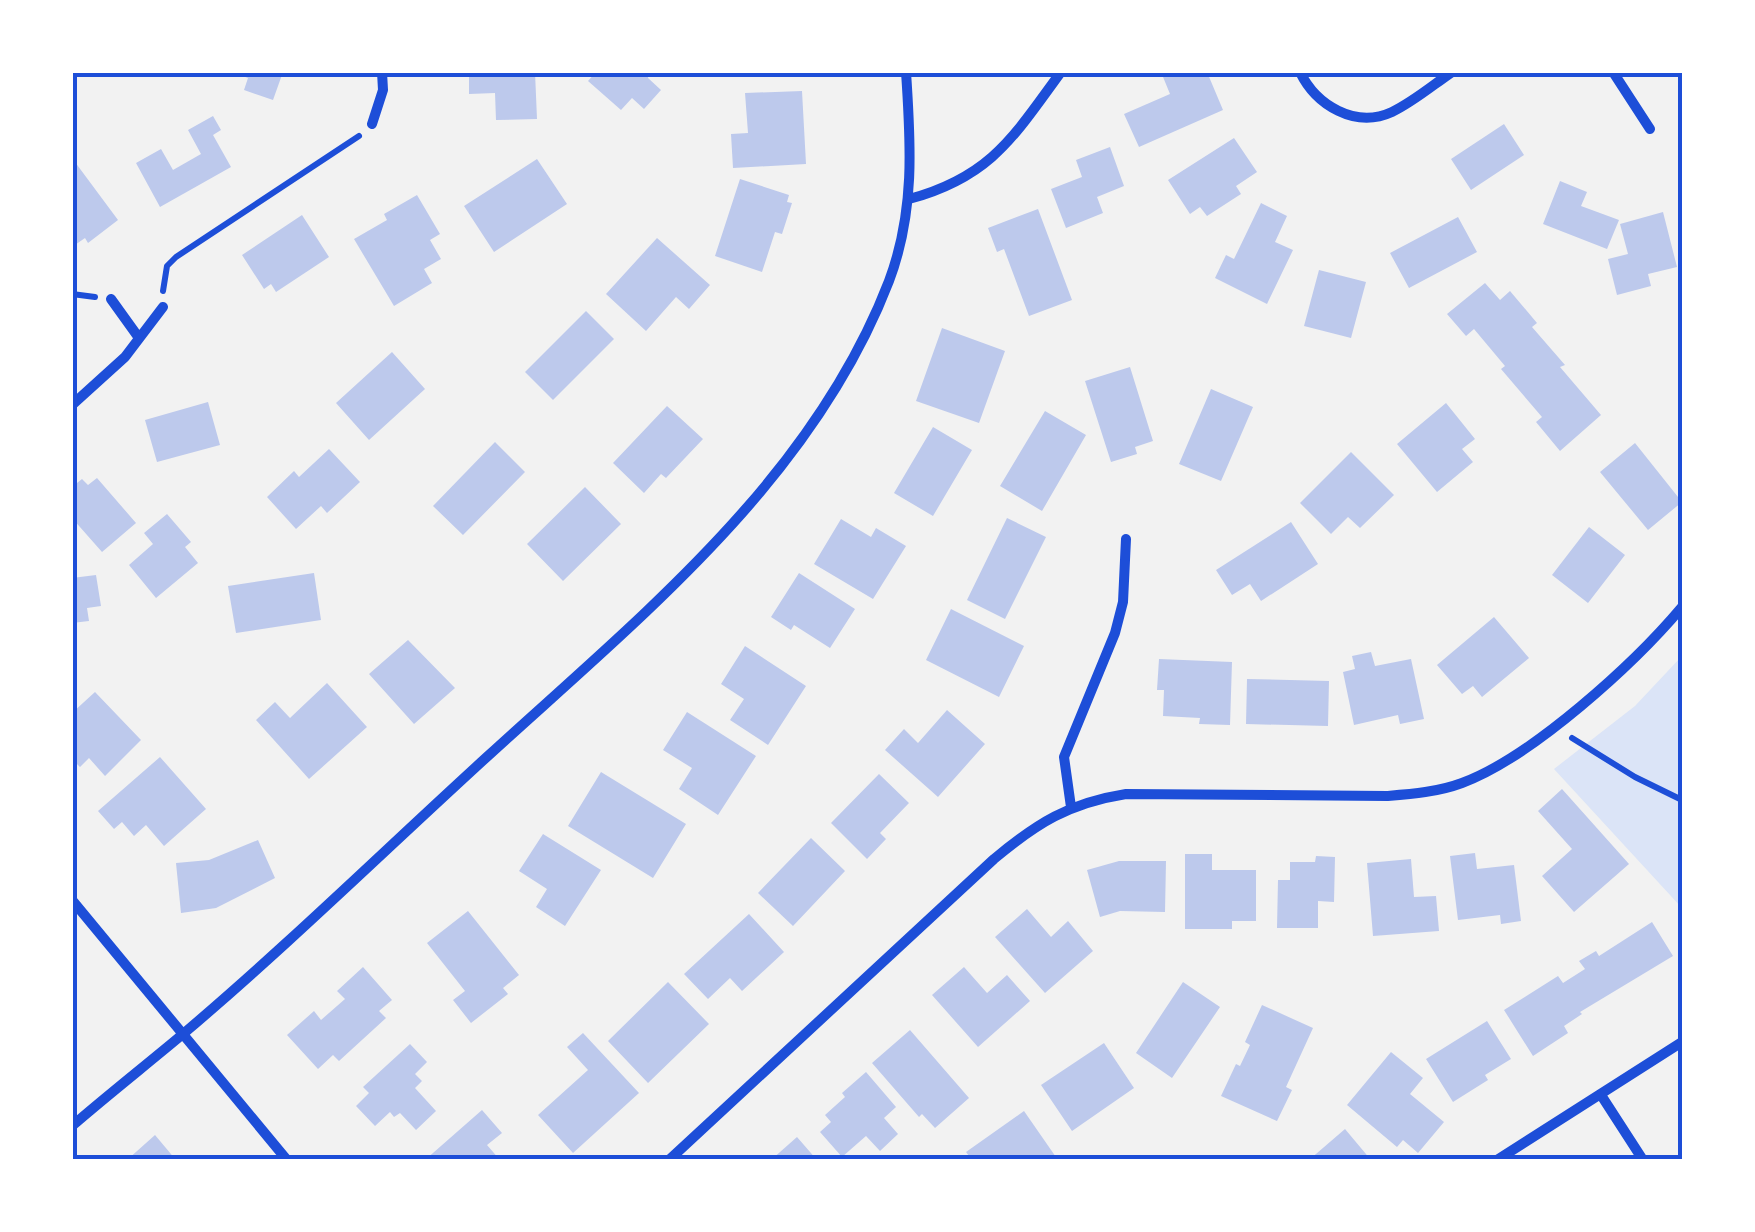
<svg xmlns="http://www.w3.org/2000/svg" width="1755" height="1232" viewBox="0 0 1755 1232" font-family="'DM Sans',sans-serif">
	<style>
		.green { fill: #dbe4f7 }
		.building { fill: #bdc9ec }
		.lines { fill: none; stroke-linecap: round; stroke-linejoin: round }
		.path { stroke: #1d4ed8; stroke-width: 6 }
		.minor { stroke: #1d4ed8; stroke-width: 10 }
		.neatline { fill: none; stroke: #1d4ed8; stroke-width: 4 }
	</style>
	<rect width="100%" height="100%" fill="#f2f2f2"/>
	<path class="green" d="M1682 656V908L1554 769 1635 706Z"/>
	<path class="building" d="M283 72 273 100 244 90 248 78 235 73Z
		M469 72H535L537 119 496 120 495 93 469 94Z
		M596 72H649L648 78 661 90 644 109 632 98 621 110 588 81Z
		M1161 72H1207L1223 110 1139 147 1124 114 1170 94Z
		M802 91 806 164 733 168 731 134 748 133 745 93Z
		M213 116 221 130 213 135 231 167 160 207 136 163 161 149 173 170 201 154 188 130Z
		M1504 124 1524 155 1471 190 1451 159Z
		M1234 138 1257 172 1236 186 1241 194 1207 216 1200 207 1190 214 1168 180Z
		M1110 147 1124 186 1097 197 1103 213 1066 228 1051 189 1082 177 1076 160Z
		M72 158 118 220 88 243 85 238 72 247Z
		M537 159 567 204 494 252 464 206Z
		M740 179 789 195 787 202 792 203 782 234 775 232 762 272 715 256Z
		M1560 181 1587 192 1581 206 1619 220 1607 249 1543 224Z
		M417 195 440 234 430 240 441 259 424 269 432 283 394 306 354 239 387 220 384 214Z
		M1261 203 1287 216 1275 242 1293 250 1267 304 1215 278 1226 255 1234 259Z
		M1038 209 1072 300 1029 316 1004 249 997 252 988 228Z
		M1663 212 1677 267 1648 274 1651 286 1617 295 1608 259 1628 254 1620 224Z
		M302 215 329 257 276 292 271 284 264 289 242 255Z
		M1458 217 1477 252 1409 288 1390 253Z
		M657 238 710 285 689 309 676 297 646 331 606 294Z
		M1319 270 1366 282 1351 338 1304 326Z
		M1485 283 1500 300 1510 291 1537 323 1532 327 1565 365 1560 367 1601 415 1560 451 1536 422 1542 417 1501 369 1505 366 1474 329 1466 336 1447 314Z
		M586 311 614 339 553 400 525 372Z
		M942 328 1005 351 979 423 916 401Z
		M392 352 425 389 369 440 336 403Z
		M1130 367 1153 441 1135 447 1137 454 1111 462 1085 381Z
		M1211 389 1253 407 1221 481 1179 464Z
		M208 402 220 445 157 462 145 420Z
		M1446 403 1475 439 1462 449 1473 462 1437 492 1397 444Z
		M667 406 703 439 666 478 661 474 644 493 613 463Z
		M1045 411 1086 435 1042 511 1000 486Z
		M933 427 972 450 933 516 894 493Z
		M495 442 525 472 463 535 433 506Z
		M1635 443 1682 502 1648 530 1600 472Z
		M329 449 360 482 327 513 321 506 296 529 267 497 294 471 299 477Z
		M1351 452 1394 495 1360 528 1348 517 1331 534 1300 503Z
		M97 478 136 523 102 552 72 518V487L82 479 88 485Z
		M585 487 621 524 563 581 527 544Z
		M167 514 191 542 185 547 198 563 156 598 129 565 153 544 144 533Z
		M1007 518 1046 537 1005 619 967 600Z
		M841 519 871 537 876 528 906 546 873 599 814 564Z
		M1291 522 1318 564 1261 601 1250 584 1232 595 1216 570Z
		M1589 527 1625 555 1588 603 1552 575Z
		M314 573 321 620 236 633 228 586Z
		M799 573 855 609 830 648 794 625 791 630 771 617Z
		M96 575 101 606 87 608 89 621 72 623V578Z
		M951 609 1024 646 999 697 926 660Z
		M1494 617 1529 658 1482 697 1473 686 1462 694 1437 665Z
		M408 640 455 688 414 724 369 674Z
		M745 646 806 686 768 745 730 720 744 699 721 684Z
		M1371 652 1375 666 1411 659 1424 719 1400 724 1398 715 1354 725 1343 672 1355 669 1352 656Z
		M1159 659 1232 662 1230 725 1199 724 1200 718 1163 716 1164 690H1157Z
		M1247 679 1329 681 1328 726 1246 724Z
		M327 683 367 727 309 779 256 720 275 702 290 718Z
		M95 692 141 740 105 776 89 758 80 767 72 759V713Z
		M947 710 985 744 938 797 885 750 904 729 918 743Z
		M687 712 756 756 718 815 679 789 692 768 663 750Z
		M160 757 206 809 164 846 146 825 134 836 122 822 114 829 98 811Z
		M601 772 686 824 653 878 568 826Z
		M879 774 909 803 880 833 886 839 867 859 831 823Z
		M1562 789 1629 864 1574 912 1542 876 1572 849 1538 811Z
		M543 834 601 870 565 926 536 907 547 889 519 871Z
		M811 838 845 871 793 926 758 893Z
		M258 840 275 878 216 908 181 913 176 863 209 860Z
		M1475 853 1477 869 1514 865 1521 921 1501 924 1500 915 1458 920 1450 856Z
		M1185 854H1212V870H1256V921H1232V929H1185Z
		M1316 856 1335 857 1334 902 1318 901V928H1277L1278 880H1290V862H1315Z
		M1411 859 1414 897 1436 896 1439 931 1373 936 1367 863Z
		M1119 861H1166L1165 912 1120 911 1100 917 1087 870Z
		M1027 909 1051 937 1068 921 1093 951 1045 993 995 937Z
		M468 911 519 975 503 988 508 994 471 1023 453 1000 465 991 427 943Z
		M749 914 784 952 742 991 730 978 708 999 684 974Z
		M1652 922 1673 956 1580 1012 1582 1014 1564 1026 1568 1033 1533 1056 1504 1010 1558 976 1563 983 1585 969 1579 961 1596 951 1599 956Z
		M363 967 392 1000 379 1011 386 1018 339 1061 333 1055 318 1069 287 1035 314 1011 321 1020 345 999 337 991Z
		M964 967 987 993 1007 975 1030 1001 978 1047 932 995Z
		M668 982 709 1024 648 1083 608 1041Z
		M1183 982 1220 1007 1172 1078 1136 1053Z
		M1262 1005 1313 1028 1286 1087 1292 1090 1277 1121 1221 1096 1236 1064 1240 1066 1250 1045 1245 1042Z
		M1487 1021 1511 1059 1485 1075 1488 1080 1453 1102 1426 1059Z
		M910 1030 969 1098 935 1128 922 1114 919 1117 872 1063Z
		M583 1033 639 1093 573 1153 538 1115 588 1070 567 1047Z
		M1104 1043 1134 1088 1072 1131 1041 1085Z
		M410 1044 427 1062 415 1074 422 1081 415 1088 436 1111 416 1130 400 1113 394 1117 390 1112 375 1126 356 1106 369 1093 363 1087Z
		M1391 1052 1423 1078 1410 1094 1444 1122 1418 1153 1403 1140 1397 1147 1347 1105Z
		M866 1072 896 1107 884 1118 898 1134 880 1151 866 1136 842 1157 820 1132 831 1122 825 1115 845 1097 842 1093Z
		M482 1110 502 1133 487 1145 500 1160H425Z
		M1024 1111 1058 1160H972L966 1152Z
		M1345 1129 1371 1160H1309Z
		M155 1135 176 1160H127Z
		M797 1137 817 1160H771Z"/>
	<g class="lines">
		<path class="path" d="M163 291 167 266 176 257 359 136
			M72 294 95 297
			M1572 738 1635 777 1682 800"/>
		<path class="minor" d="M1300 72C1316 105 1355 129 1392 112 1413 102 1433 85 1452 72
			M1613 72 1650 129
			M372 124 383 90 382 72
			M909 199C991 177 1014 136 1061 72
			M111 299 139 338
			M72 405 125 357 163 307
			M1071 807 1064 757 1115 633 1123 602 1126 539
			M72 900 287 1160
			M1601 1095 1643 1160
			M72 1126C109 1094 146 1065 183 1034 288 945 387 848 489 755 641 616 813 479 889 281 915 212 911 145 906 72
			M669 1160 994 859C1037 823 1069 803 1126 794L1387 796C1412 794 1438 792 1462 783 1532 757 1634 664 1682 607
			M1497 1160 1682 1042"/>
	</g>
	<rect width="1755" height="1232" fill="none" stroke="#ffffff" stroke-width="150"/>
	<rect x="75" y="75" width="1605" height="1082" class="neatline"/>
</svg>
